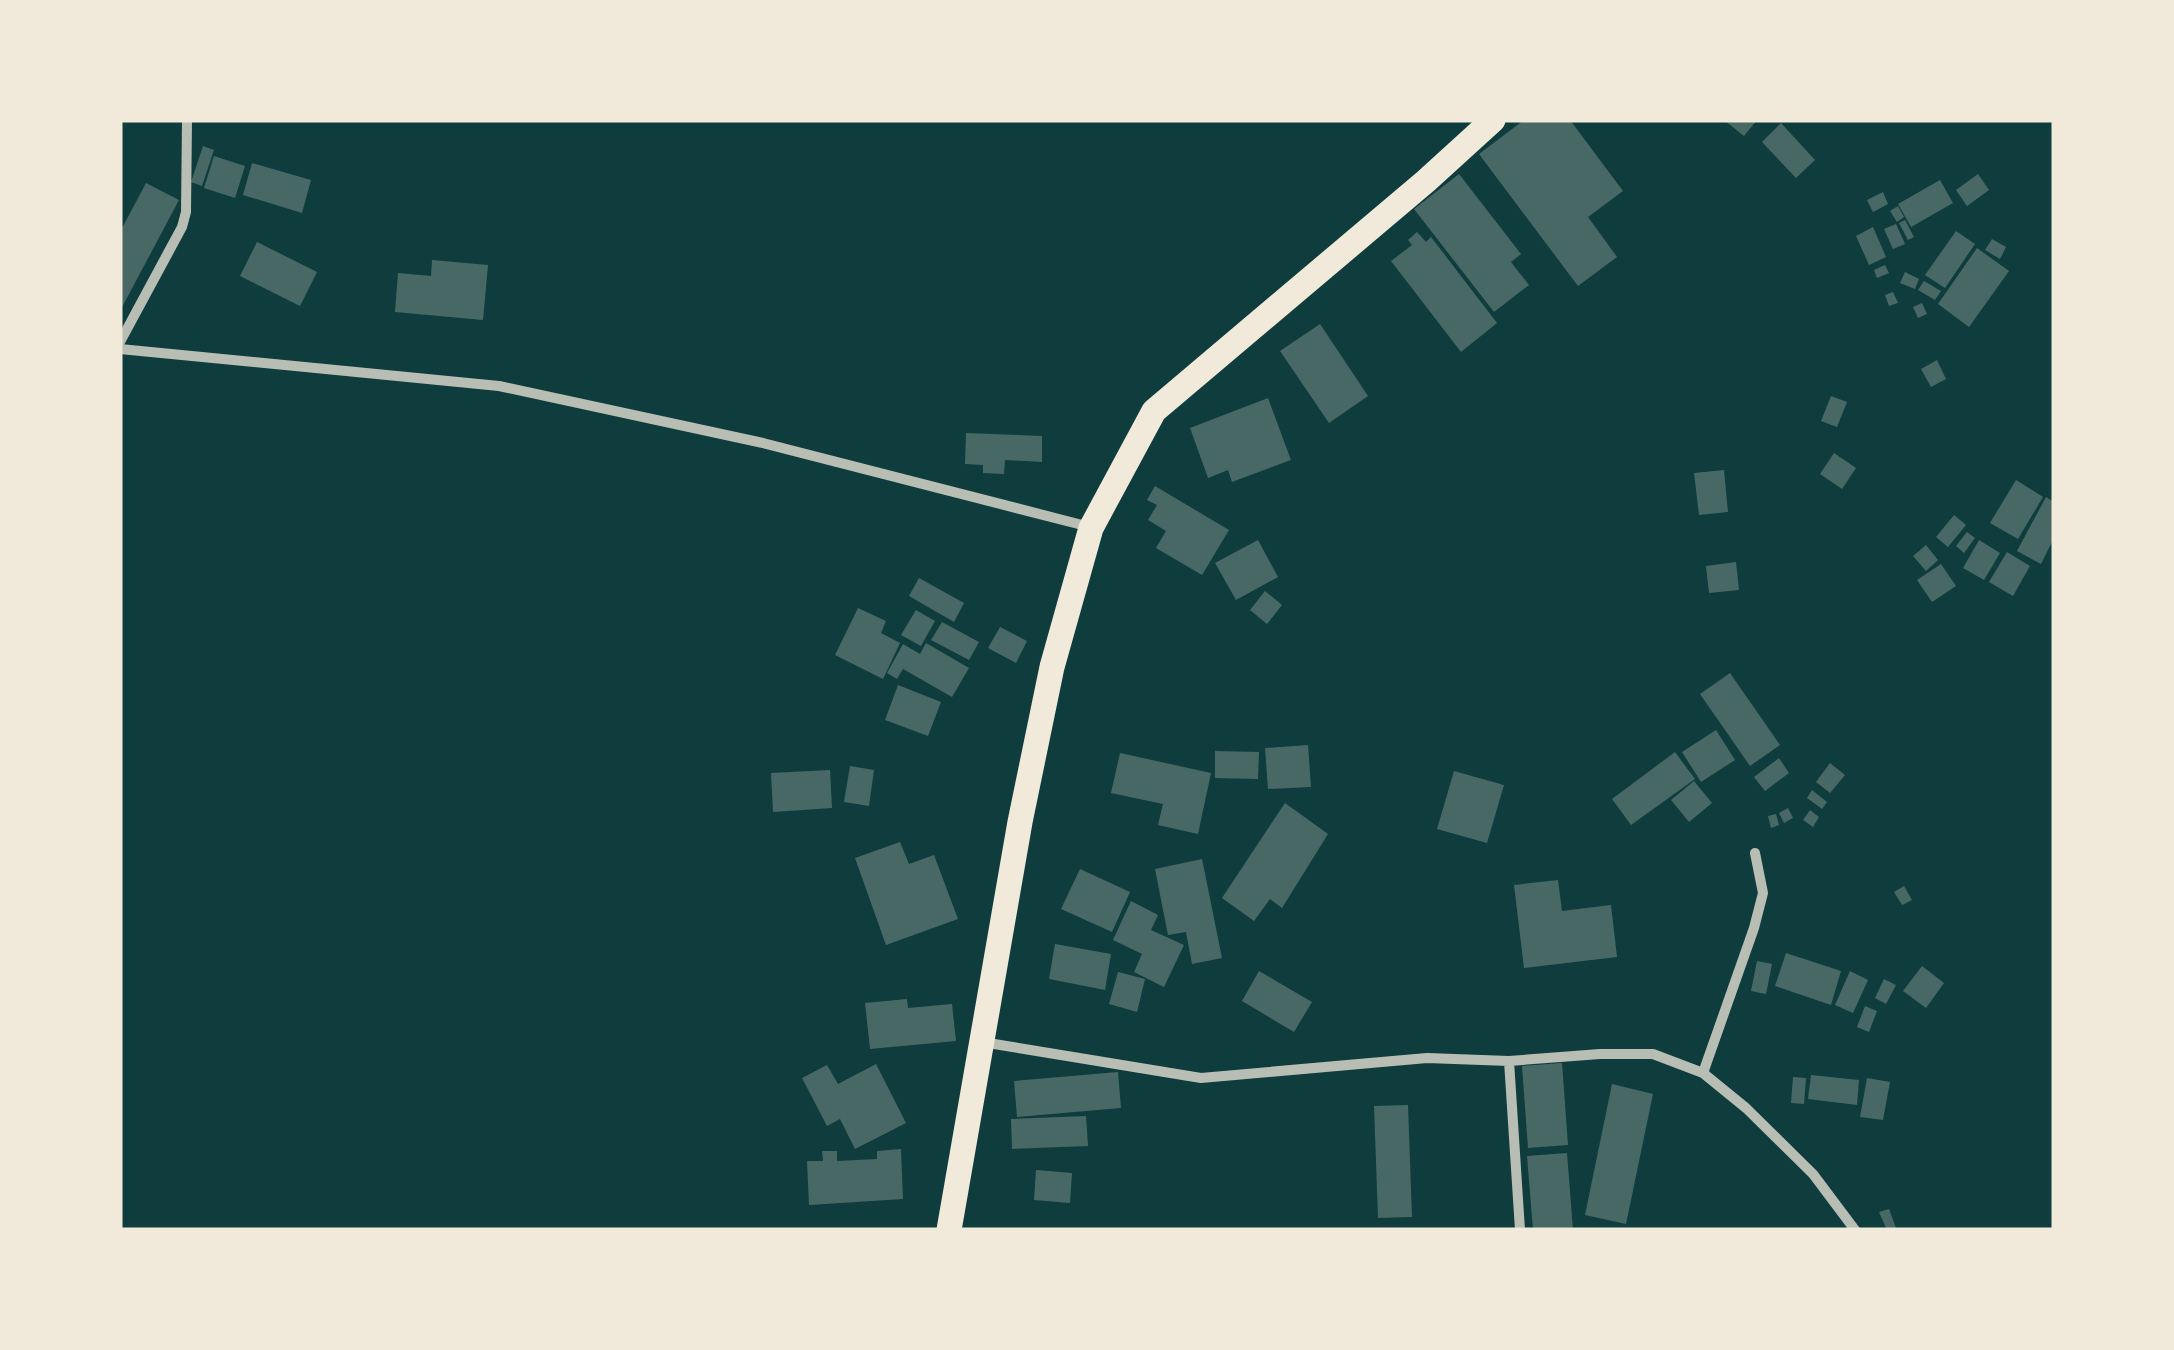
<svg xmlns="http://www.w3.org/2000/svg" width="2174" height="1350" viewBox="0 0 2174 1350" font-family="Roboto,sans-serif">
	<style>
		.building { fill: #486865 }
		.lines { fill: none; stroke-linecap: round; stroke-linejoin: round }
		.minor { stroke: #b8beb3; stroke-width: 10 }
		.primary { stroke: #f1e9da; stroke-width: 25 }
	</style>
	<rect width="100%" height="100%" fill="#0f3d3e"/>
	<path class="building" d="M1524 120H1570L1623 191 1588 217 1617 257 1578 286 1479 154Z
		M1724 120H1757L1744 136Z
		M1781 123 1815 160 1796 178 1762 142Z
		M203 146 214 150 202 186 191 182Z
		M214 156 245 166 235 198 204 188Z
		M252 163 311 180 302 213 243 195Z
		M1459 174 1521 254 1511 262 1529 285 1494 312 1414 209Z
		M1978 174 1989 190 1967 206 1956 190Z
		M1940 180 1953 203 1911 227 1898 204Z
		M146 183 179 200 120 311V232Z
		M1883 192 1888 204 1873 212 1867 200Z
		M1898 206 1904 217 1897 222 1890 211Z
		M1905 220 1914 237 1908 240 1899 223Z
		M1896 224 1905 244 1893 249 1884 229Z
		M1873 227 1886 257 1869 265 1856 236Z
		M1956 231 1975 244 1945 288 1925 275Z
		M1417 232 1426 242 1431 237 1497 323 1461 352 1391 261 1412 245 1408 240Z
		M1992 239 2006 247 2000 259 1985 250Z
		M257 242 317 272 300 306 240 276Z
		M1977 248 2009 271 1969 327 1938 304Z
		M432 260 488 265 483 320 395 312 398 273 431 276Z
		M1885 265 1889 273 1877 278 1874 270Z
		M1905 272 1919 279 1915 289 1900 283Z
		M1924 281 1941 291 1935 300 1918 290Z
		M1893 292 1898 303 1889 306 1885 295Z
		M1922 303 1927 314 1918 318 1913 307Z
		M1320 324 1368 396 1329 423 1280 351Z
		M1937 360 1946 379 1931 387 1921 369Z
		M1831 396 1847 402 1837 427 1821 421Z
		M1268 398 1291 460 1232 482 1228 470 1208 478 1190 428Z
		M966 433 1042 436V462L1005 460 1004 474 983 473V465L965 464Z
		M1834 453 1856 468 1842 489 1820 474Z
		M1724 470 1728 512 1699 515 1694 473Z
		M2016 480 2043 497 2018 539 1990 523Z
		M1155 486 1229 530 1202 575 1156 548 1166 531 1148 520 1157 505 1147 500Z
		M2046 497 2054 502V538L2041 564 2017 551Z
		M1954 515 1966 525 1948 547 1936 537Z
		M1967 532 1975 538 1964 553 1956 546Z
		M1258 540 1278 577 1236 600 1215 563Z
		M1979 540 2000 553 1984 580 1963 568Z
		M1926 545 1938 560 1926 571 1913 556Z
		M2007 552 2030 566 2013 596 1989 582Z
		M1736 562 1739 590 1709 593 1706 566Z
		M1941 564 1956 586 1932 602 1917 580Z
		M919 578 964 603 954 622 909 596Z
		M1265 591 1282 605 1267 624 1250 610Z
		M858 608 886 621 881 633 900 643 883 679 835 655Z
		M916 610 935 621 921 646 901 635Z
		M942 622 979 642 969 660 931 640Z
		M1000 627 1027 641 1016 663 988 648Z
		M926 643 969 668 952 697 903 669 897 679 887 673 903 644 920 654Z
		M1730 673 1780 745 1750 766 1700 694Z
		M898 685 941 702 928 736 885 720Z
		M1716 730 1735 760 1701 782 1682 752Z
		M1308 745 1311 787 1268 789 1265 748Z
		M1215 751 1259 752 1258 779 1215 778Z
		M1675 752 1695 779 1631 825 1612 799Z
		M1120 753 1211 773 1198 834 1158 825 1163 804 1111 793Z
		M1779 758 1789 773 1765 791 1754 777Z
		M1830 763 1845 775 1830 793 1816 782Z
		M850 766 874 770 869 806 844 802Z
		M830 770 832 808 773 812 771 773Z
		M1454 771 1504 785 1487 843 1437 829Z
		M1694 781 1712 803 1689 822 1671 800Z
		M1812 790 1827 802 1822 809 1807 798Z
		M1285 803 1328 834 1282 908 1270 899 1254 921 1222 898Z
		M1788 808 1793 818 1784 823 1779 813Z
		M1810 810 1819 817 1813 827 1803 820Z
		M1776 814 1779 825 1771 828 1768 816Z
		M900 842 909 864 934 855 958 919 886 945 855 858Z
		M1202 859 1222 958 1192 964 1186 932 1168 935 1155 869Z
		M1080 869 1130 892 1112 932 1061 909Z
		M1558 880 1562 911 1611 905 1617 957 1524 968 1514 885Z
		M1904 886 1912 900 1902 905 1894 892Z
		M1131 901 1158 915 1151 930 1184 945 1164 987 1134 972 1142 954 1113 940Z
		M1055 944 1111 954 1105 990 1049 979Z
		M1786 953 1841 971 1831 1005 1775 986Z
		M1757 961 1772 964 1766 994 1751 991Z
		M1922 966 1944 983 1926 1008 1903 991Z
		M1259 971 1312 1002 1294 1032 1242 1001Z
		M1850 971 1868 980 1853 1013 1835 1005Z
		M1118 972 1145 979 1137 1012 1109 1004Z
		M1884 979 1896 985 1886 1004 1875 998Z
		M907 999 908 1008 952 1004 956 1041 870 1049 865 1003Z
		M1865 1006 1877 1011 1869 1032 1857 1027Z
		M1562 1063 1568 1145 1528 1148 1522 1066Z
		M876 1064 906 1123 855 1149 840 1119 827 1126 802 1078 827 1065 838 1084Z
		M1118 1072 1121 1108 1017 1117 1014 1081Z
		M1811 1075 1859 1080 1857 1105 1808 1099Z
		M1793 1077 1806 1078 1804 1104 1791 1103Z
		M1867 1078 1890 1082 1883 1120 1860 1117Z
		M1612 1084 1653 1094 1626 1224 1585 1215Z
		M1408 1105 1412 1217 1378 1218 1374 1106Z
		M1086 1116 1088 1146 1012 1149 1011 1119Z
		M901 1149 903 1199 809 1205 807 1161H823L822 1151H837V1161L877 1159V1151Z
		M1567 1153 1573 1230H1533L1527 1156Z
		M1036 1170 1072 1173 1070 1203 1034 1200Z
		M1889 1209 1896 1228 1892 1230H1887L1879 1212Z"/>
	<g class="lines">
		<path class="minor" d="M120 342 182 227 186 212 187 120
			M120 349 499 386 763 443 1090 527
			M982 1042 1201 1078 1427 1058 1509 1061 1600 1054H1653L1703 1073 1746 1108 1813 1174 1855 1230
			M1509 1061 1520 1230
			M1703 1073 1754 928 1763 893 1755 853"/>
		<path class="primary" d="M949 1230 1020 822 1052 667 1091 528 1154 411 1426 181 1493 120"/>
	</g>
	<rect width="2174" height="1350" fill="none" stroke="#f1e9da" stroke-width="245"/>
</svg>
